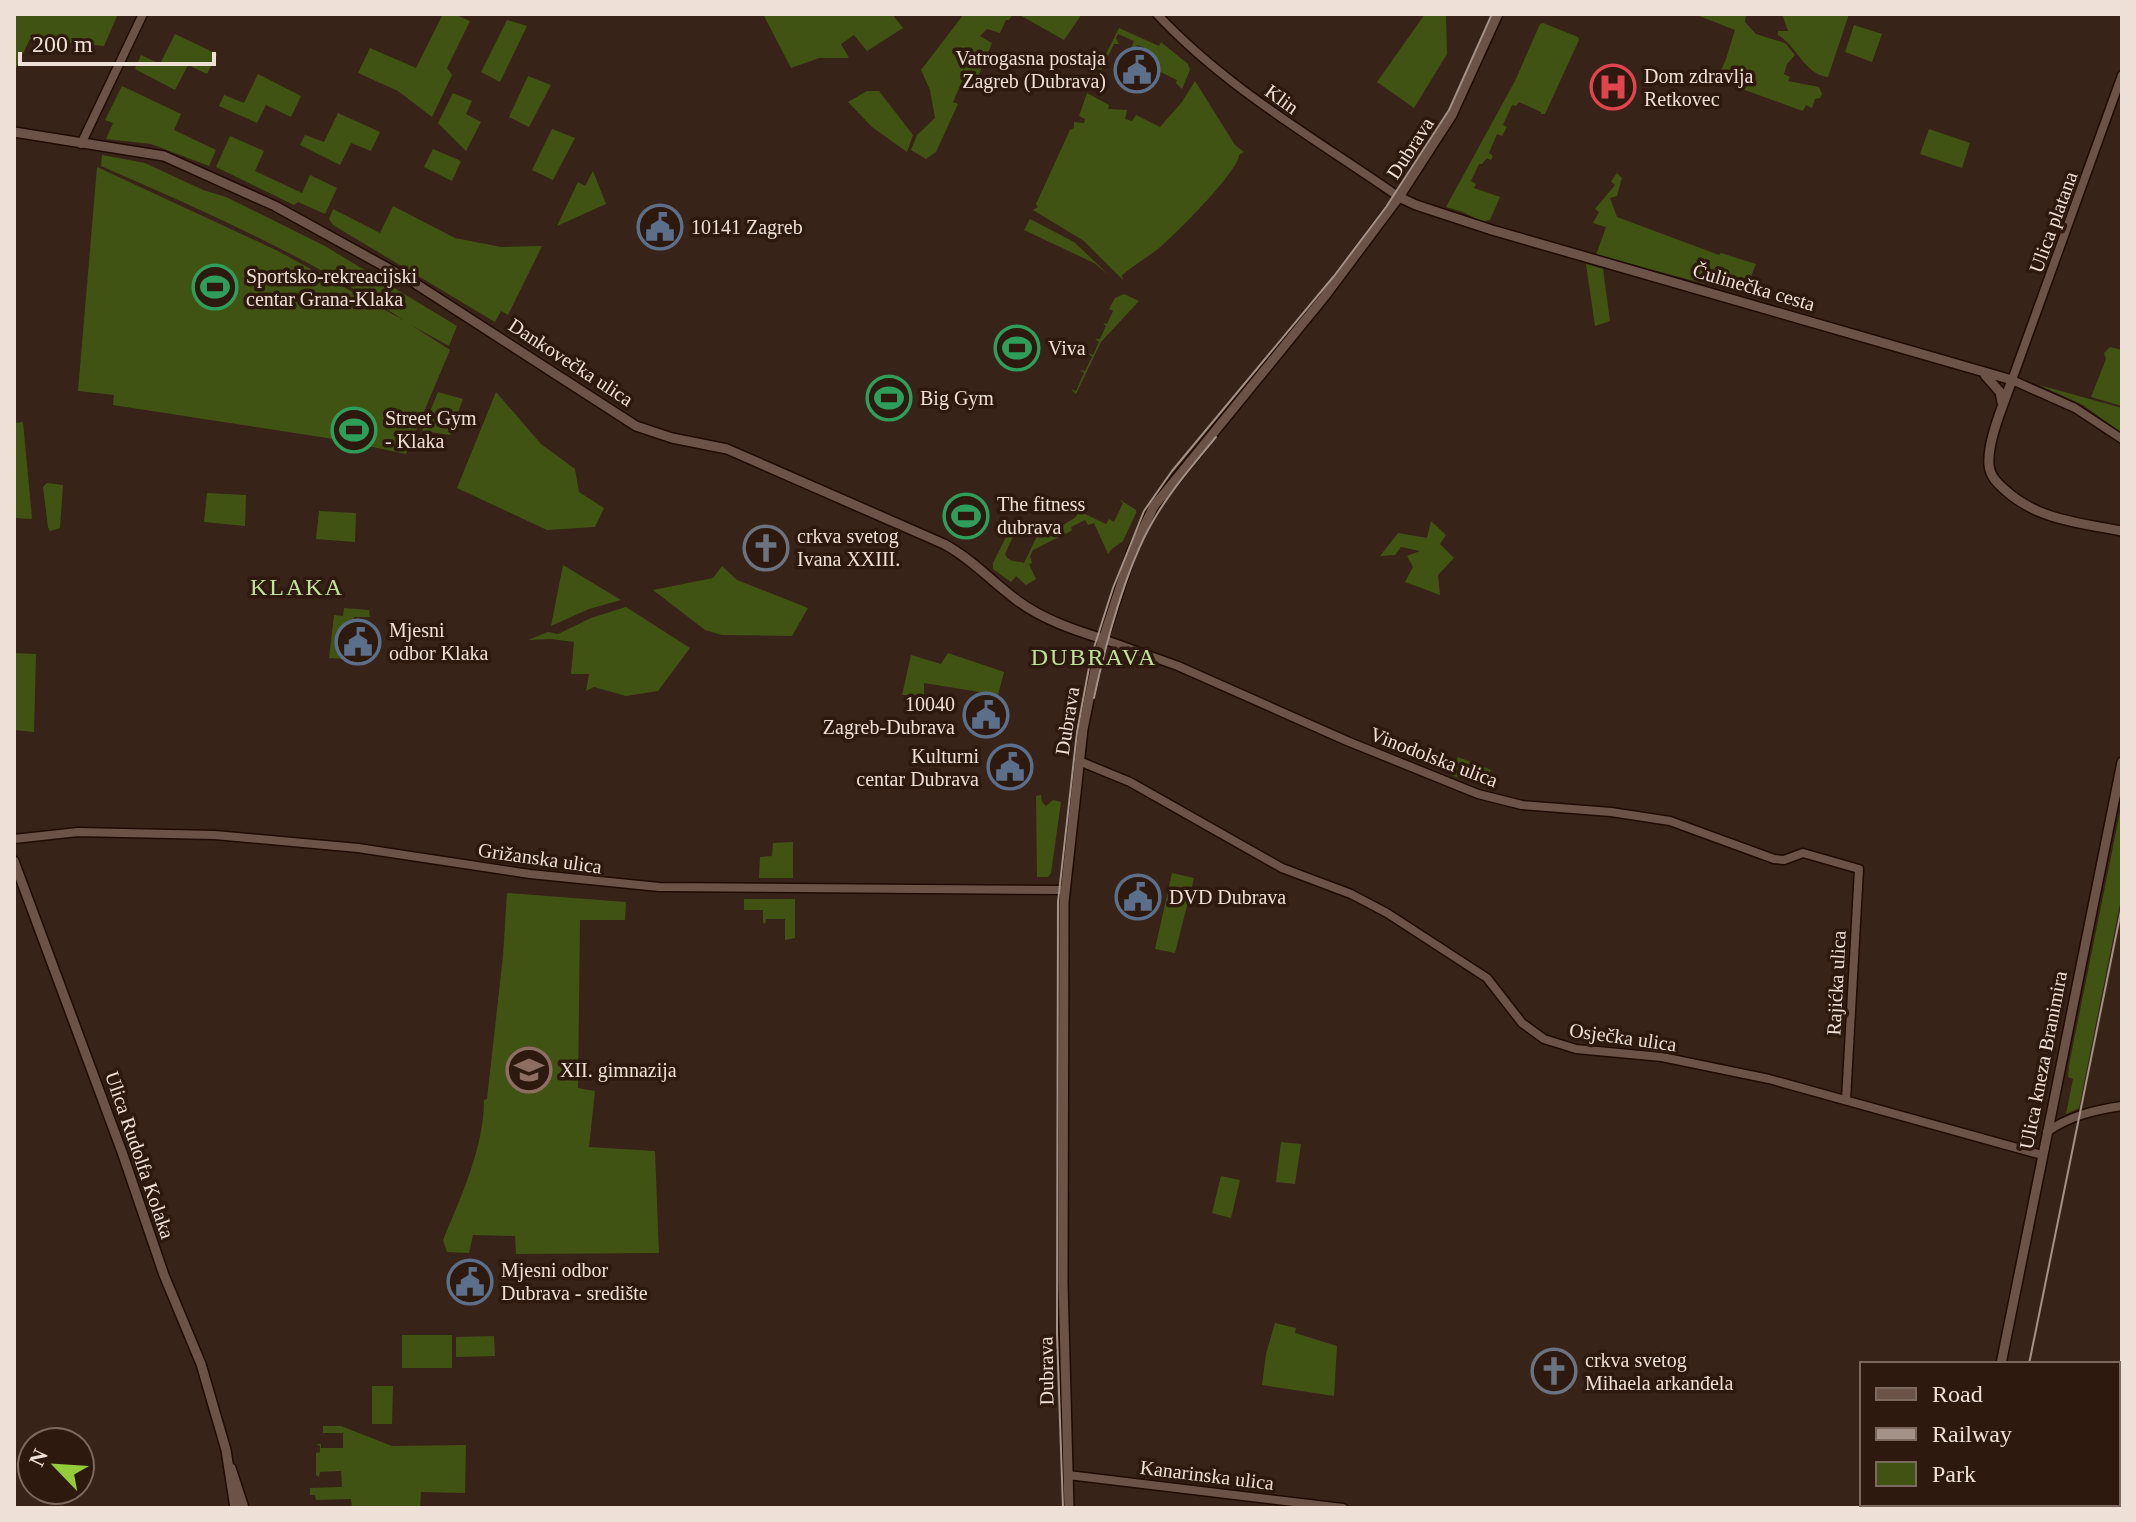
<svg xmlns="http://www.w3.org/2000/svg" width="2136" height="1522" viewBox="0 0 2136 1522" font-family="Georgia,serif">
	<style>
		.green { fill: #415313 }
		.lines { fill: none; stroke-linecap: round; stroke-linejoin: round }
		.tertiary-casing { stroke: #1f0b03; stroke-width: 11 }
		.secondary-casing { stroke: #1f0b03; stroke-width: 12 }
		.tertiary { stroke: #6c5347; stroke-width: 8 }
		.secondary { stroke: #6c5347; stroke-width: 9 }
		.tram { stroke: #a49289; stroke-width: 2 }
		.rail { stroke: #a49289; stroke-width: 2 }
		.labels { text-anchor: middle; stroke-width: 7; stroke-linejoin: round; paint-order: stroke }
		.poi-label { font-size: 20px; fill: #eedfd7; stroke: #2e190e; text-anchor: start }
		.street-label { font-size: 20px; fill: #eedfd7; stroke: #2e190e }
		.quarter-label { font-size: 24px; letter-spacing: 2px; fill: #c0e19a; stroke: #2e190e }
	</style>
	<rect width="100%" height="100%" fill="#382318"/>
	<path class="green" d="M14 14H118L104 46 30 39 14 72Z
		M443 14H454L470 21 447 68 452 75 432 117 398 91 358 73 370 48 416 68Z
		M763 14H892L903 28 867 51 854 35 841 44 849 58H819L791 68Z
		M964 14H1013L1009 20H1006L1000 33 987 29 980 36 992 43 976 82 963 79 953 102 958 104 936 152 926 159 911 150 917 135 935 118 930 90 921 70Z
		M1018 14H1082L1064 40Z
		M1425 14H1446L1447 54 1414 108 1377 82Z
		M1694 14H1746L1745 22 1756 34 1785 43 1795 55 1787 64 1784 74 1790 77 1788 81 1819 87 1822 94 1820 98 1815 99 1812 108 1806 105 1803 111 1717 80 1726 59 1735 30Z
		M1782 14H1849L1828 77C1805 75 1797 46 1778 35V31H1788Z
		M507 20 527 26 500 82 481 72Z
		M1543 23 1578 37 1579 40 1545 114H1541V112L1519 102 1516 106 1512 105 1503 125 1507 127 1502 136 1497 134 1489 153 1493 156 1491 160 1487 158 1482 164H1479L1471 181 1476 184 1474 188 1500 197 1490 220 1482 222 1463 212 1446 207 1515 81 1540 24Z
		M1854 25 1882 34 1872 62 1845 52Z
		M1119 28 1159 46 1161 42 1188 64 1190 70 1182 89 1176 83 1177 80 1144 64 1147 59 1141 56 1144 47 1137 45 1132 52 1130 51 1134 41 1118 34 1116 38 1119 44H1114L1098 77 1102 80 1098 87H1092L1091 84Z
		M175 34 217 54 207 74 188 65 175 90 135 69 141 55 160 64Z
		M258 74 301 96 291 117 266 105 257 123 219 106 224 95 244 103Z
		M528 76 551 85 529 127 509 117Z
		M1195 81 1235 145 1244 152 1239 155C1239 171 1173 237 1158 249 1146 258 1133 266 1122 275L1123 280 1084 241 1033 210 1038 207 1036 204 1070 130 1074 128V122L1084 123 1085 119 1079 116 1087 93 1109 105 1108 109 1127 110 1125 119 1132 121 1136 115 1160 127 1182 102Z
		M122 86 181 114 174 130 216 150 209 166 151 144 106 139 113 123 105 120Z
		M867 91H879L913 135 907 152 872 127 848 102Z
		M453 93 472 101 466 114 481 122 466 151 438 123Z
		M338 113 380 132 371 151 351 143 340 165 300 145 305 135 324 142Z
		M552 129 575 138 553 180 532 170Z
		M1929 129 1970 143 1962 168 1920 154Z
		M230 136 264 151 255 171 302 193 310 175 337 188 325 214 298 202 294 205 216 167Z
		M433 149 461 161 452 181 424 167Z
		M102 155 145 163 203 190 226 197 325 246 457 326 449 346 411 325 450 350 406 454 334 439 113 405 114 395 78 391 97 167 278 251 405 321C311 258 205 211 101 166Z
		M593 171 606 204 557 226 578 182 585 186Z
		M1617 173 1622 178 1617 196 1610 198 1617 217 1719 255 1721 253 1756 264 1744 294 1596 255 1606 227 1593 223 1599 212 1595 209 1615 185 1611 181Z
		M393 206 455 238 501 247 542 246 508 315 501 311 495 322 333 225 329 219 333 209 380 233Z
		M1030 219 1074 242 1109 275 1094 263 1024 230Z
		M1586 264 1603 269 1610 321 1595 326Z
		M1124 294 1139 301 1101 342 1076 394 1071 389 1076 391 1084 373 1080 370 1085 371 1092 357 1088 353 1093 355 1099 342 1095 339H1100L1106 326 1103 323 1107 324 1113 311 1109 309 1115 298Z
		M2110 347 2122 350V406L2091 397 2106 359 2104 353Z
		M2039 385 2122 408V433L2083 405Z
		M438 392 463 399 450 435 422 431Z
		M496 392 541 444 575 469 579 492 604 508 595 527 547 530 457 488Z
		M23 422 32 518 31 519 14 518V423Z
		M47 483 63 485 60 528 50 531 48 527 43 487Z
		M207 493 246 495 245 526 204 522Z
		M1119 499 1136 510V513L1123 541 1112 549 1108 554 1094 523 1088 525 1085 520 1071 527 1072 530 1069 532 1033 550 1030 556 1032 563 1029 564 1036 579 1026 585 1016 576 1011 582 993 569V563L1016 517 1020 521 1005 554C1009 564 1018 560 1024 563L1040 530 1036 527 1052 532 1076 517 1081 508 1084 509 1083 513 1106 524 1109 519 1114 522 1123 503Z
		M319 511 356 513 355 542 316 539Z
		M1431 521 1446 535 1440 544 1454 558 1438 575 1440 595 1405 582 1413 567 1407 556 1420 551 1401 547 1395 555 1380 556 1398 533 1427 538Z
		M563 565 621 600 589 609 551 626Z
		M722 566 737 580 808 608 792 636 722 635 705 630 653 590 713 578Z
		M626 607 690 648 658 691 626 696 594 687 586 691 589 674H571L574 642 551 639 528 640 548 632 558 634 591 618Z
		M344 608 369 610 370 617H354L349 659 329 658 334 615 343 616Z
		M14 653 36 654 34 732 14 730Z
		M948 653 1004 672 998 695 924 683V696L902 695 911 655 941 664Z
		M1458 757 1491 770 1485 787 1451 775Z
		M1041 795 1042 802 1046 806 1053 800 1061 802 1051 873 1048 877H1037L1036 796Z
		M2122 802V894L2079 1108 2066 1114 2073 1079 2068 1077 2069 1065Z
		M793 842V878H759L760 857 772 856 773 843Z
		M1172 873 1194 878 1175 953 1155 949Z
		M507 893 626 902 625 920H580L578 1088 595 1091 589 1147 655 1151 659 1253 516 1254 515 1236 473 1235 469 1253 447 1252 443 1240C461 1197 484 1147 484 1100L487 1099 503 956Z
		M744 899H795V938L785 940V919H766L765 924 763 923V910H744Z
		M1281 1142 1301 1144 1295 1184 1276 1182Z
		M1221 1176 1240 1180 1231 1218 1212 1213Z
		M1275 1323 1296 1328 1295 1333 1337 1346 1334 1396 1262 1385 1266 1354Z
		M402 1335H452V1368H402Z
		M494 1336 495 1356 456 1357V1337Z
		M372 1386H393L392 1424H372Z
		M323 1426H341L392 1446 466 1445 465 1493 421 1492 420 1508H352L351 1499 316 1500 315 1495H310V1488L342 1487 341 1471 320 1472 319 1477 316 1475V1453L320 1452V1446L316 1444H321V1448H343V1433H323Z"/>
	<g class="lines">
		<g class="tertiary-casing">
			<path id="tertiary" d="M1157 14C1227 89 1316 139 1399 197
				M2122 75 2012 380 2075 408 2122 439
				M81 144 143 14
				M1103 639 1178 666 1347 741 1478 794 1522 805 1611 812 1670 821 1774 859 1784 860 1803 853 1859 869 1846 1100
				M1079 761 1130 782 1282 868 1351 894 1387 913 1487 978 1522 1023 1544 1039 1576 1049 1662 1057 1769 1079 2042 1155
				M14 839 78 832 215 835 358 848 530 874 659 887 1064 890
				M2047 1132C2069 1116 2095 1110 2122 1106
				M1068 1475 1343 1508"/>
		</g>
		<g class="secondary-casing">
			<path id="secondary" d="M14 132 164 156 275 206 413 282 636 426 672 438 727 449 944 544C972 559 992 582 1018 601 1042 619 1074 630 1103 639
				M1399 197 1416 205 1492 230 2012 380C2004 403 1987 441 1989 465 1990 476 1997 483 2005 490 2038 520 2080 523 2122 531
				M1985 375 2000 392 2002 402
				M14 861 122 1152 164 1275 201 1364 226 1450 235 1508
				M2001 1364 2122 762
				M231 1468 244 1508
				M1069 1508 1063 1283 1064 902 1083 729 1098 655 1132 551 1154 506 1325 296 1399 197 1452 115 1498 14
				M1971 1508 1972 1504"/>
		</g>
		<use href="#tertiary" class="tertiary"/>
		<use href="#secondary" class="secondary"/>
		<path class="tram" d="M1094 698C1105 646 1126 567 1153 521 1170 491 1194 464 1216 437
			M1063 1508 1057 1334 1058 902 1077 732 1091 657 1113 588 1144 511 1172 471 1334 276 1386 207 1449 110 1492 14"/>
		<path class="rail" d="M2029 1364 2122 906
			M2004 1508 2005 1504"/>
	</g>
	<defs>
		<g id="civic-ring" transform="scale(2.3)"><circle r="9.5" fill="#2e190e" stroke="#5c6f8a" stroke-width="1.5"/><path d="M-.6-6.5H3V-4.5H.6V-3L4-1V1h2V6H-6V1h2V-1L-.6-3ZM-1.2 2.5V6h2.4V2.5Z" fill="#5c6f8a"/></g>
		<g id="hospital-ring" transform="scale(2.3)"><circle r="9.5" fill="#2e190e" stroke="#e0444e" stroke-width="1.5"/><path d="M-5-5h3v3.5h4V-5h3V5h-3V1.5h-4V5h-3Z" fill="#e0444e"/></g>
		<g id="stadium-ring" transform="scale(2.3)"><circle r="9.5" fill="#2e190e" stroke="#2e9e5b" stroke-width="1.5"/><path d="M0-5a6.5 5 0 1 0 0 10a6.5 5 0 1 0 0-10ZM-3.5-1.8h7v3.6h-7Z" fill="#2e9e5b"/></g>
		<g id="church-ring" transform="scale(2.3)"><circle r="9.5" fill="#2e190e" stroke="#6b7280" stroke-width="1.5"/><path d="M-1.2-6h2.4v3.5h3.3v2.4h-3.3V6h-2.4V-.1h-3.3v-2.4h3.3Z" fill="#6b7280"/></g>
		<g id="school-ring" transform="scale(2.3)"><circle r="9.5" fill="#2e190e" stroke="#8d6e63" stroke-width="1.5"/><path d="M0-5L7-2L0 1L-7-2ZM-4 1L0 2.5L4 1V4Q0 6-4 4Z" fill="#8d6e63"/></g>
	</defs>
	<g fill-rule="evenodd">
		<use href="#civic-ring" x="1137" y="70"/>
		<use href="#hospital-ring" x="1613" y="87"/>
		<use href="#civic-ring" x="660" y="227"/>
		<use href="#stadium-ring" x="215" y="287"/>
		<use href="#stadium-ring" x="1017" y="348"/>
		<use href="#stadium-ring" x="889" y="398"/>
		<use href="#stadium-ring" x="354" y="430"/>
		<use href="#stadium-ring" x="966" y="516"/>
		<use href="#church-ring" x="766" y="548"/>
		<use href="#civic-ring" x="358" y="642"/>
		<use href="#civic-ring" x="986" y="715"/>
		<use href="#civic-ring" x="1010" y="767"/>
		<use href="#civic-ring" x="1138" y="897"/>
		<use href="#school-ring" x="529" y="1070"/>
		<use href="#civic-ring" x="470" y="1282"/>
		<use href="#church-ring" x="1554" y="1371"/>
	</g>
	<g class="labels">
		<g class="poi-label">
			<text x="1106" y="65" text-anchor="end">Vatrogasna postaja<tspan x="1106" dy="23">Zagreb (Dubrava)</tspan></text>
			<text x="1644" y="83">Dom zdravlja<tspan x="1644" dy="23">Retkovec</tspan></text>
			<text x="691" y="234">10141 Zagreb</text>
			<text x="246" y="283">Sportsko-rekreacijski<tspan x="246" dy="23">centar Grana-Klaka</tspan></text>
			<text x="1048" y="355">Viva</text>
			<text x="920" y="405">Big Gym</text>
			<text x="385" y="425">Street Gym<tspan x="385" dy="23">- Klaka</tspan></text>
			<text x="997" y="511">The fitness<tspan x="997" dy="23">dubrava</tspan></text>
			<text x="797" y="543">crkva svetog<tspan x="797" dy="23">Ivana XXIII.</tspan></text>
			<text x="389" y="637">Mjesni<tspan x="389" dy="23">odbor Klaka</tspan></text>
			<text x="955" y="711" text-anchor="end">10040<tspan x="955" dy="23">Zagreb-Dubrava</tspan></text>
			<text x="979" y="763" text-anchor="end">Kulturni<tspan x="979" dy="23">centar Dubrava</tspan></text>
			<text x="1169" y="904">DVD Dubrava</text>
			<text x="560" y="1077">XII. gimnazija</text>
			<text x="501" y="1277">Mjesni odbor<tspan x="501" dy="23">Dubrava - središte</tspan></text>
			<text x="1585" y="1367">crkva svetog<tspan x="1585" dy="23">Mihaela arkanđela</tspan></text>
		</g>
		<g class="street-label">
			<text transform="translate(1282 99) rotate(36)" y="7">Klin</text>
			<text transform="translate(1410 148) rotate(-57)" y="7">Dubrava</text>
			<text transform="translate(2053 222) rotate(-70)" y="7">Ulica platana</text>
			<text transform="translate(1754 287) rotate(16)" y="7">Čulinečka cesta</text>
			<text transform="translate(571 362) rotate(33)" y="7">Dankovečka ulica</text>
			<text transform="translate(1067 721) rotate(-81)" y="7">Dubrava</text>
			<text transform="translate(1434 757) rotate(21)" y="7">Vinodolska ulica</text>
			<text transform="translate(540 858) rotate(8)" y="7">Grižanska ulica</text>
			<text transform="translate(1836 983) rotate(-87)" y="7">Rajićka ulica</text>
			<text transform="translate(1623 1037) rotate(8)" y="7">Osječka ulica</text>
			<text transform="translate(2043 1060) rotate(-79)" y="7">Ulica kneza Branimira</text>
			<text transform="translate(140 1155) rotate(71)" y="7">Ulica Rudolfa Kolaka</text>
			<text transform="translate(1046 1371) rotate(-91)" y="7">Dubrava</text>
			<text transform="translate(1207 1475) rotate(7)" y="7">Kanarinska ulica</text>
		</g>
		<g class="quarter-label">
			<text x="297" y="595">KLAKA</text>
			<text x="1094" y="665">DUBRAVA</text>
		</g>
	</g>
	<rect width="2136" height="1522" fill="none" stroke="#eedfd7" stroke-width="32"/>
	<rect x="1860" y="1362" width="260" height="144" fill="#2e190e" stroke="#7b685e" stroke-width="2"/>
	<rect x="1876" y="1388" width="40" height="12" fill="#6c5347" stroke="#7b685e" stroke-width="2"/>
	<text x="1932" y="1402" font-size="24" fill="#eedfd7">Road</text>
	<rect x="1876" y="1428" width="40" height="12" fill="#a49289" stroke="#7b685e" stroke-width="2"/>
	<text x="1932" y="1442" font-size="24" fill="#eedfd7">Railway</text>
	<rect x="1876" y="1462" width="40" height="24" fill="#415313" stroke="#7b685e" stroke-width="2"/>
	<text x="1932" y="1482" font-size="24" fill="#eedfd7">Park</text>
	<g transform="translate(56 1466) rotate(295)"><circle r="38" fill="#2e190e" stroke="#7b685e" stroke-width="2"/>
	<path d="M0-6L14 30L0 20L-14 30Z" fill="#94cc3c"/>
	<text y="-12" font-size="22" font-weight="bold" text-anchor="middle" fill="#eedfd7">N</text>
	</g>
	<path d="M20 52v12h194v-12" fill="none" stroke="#eedfd7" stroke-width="4"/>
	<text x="32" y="52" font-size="24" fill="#eedfd7" stroke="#2e190e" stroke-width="6" paint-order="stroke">200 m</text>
</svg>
